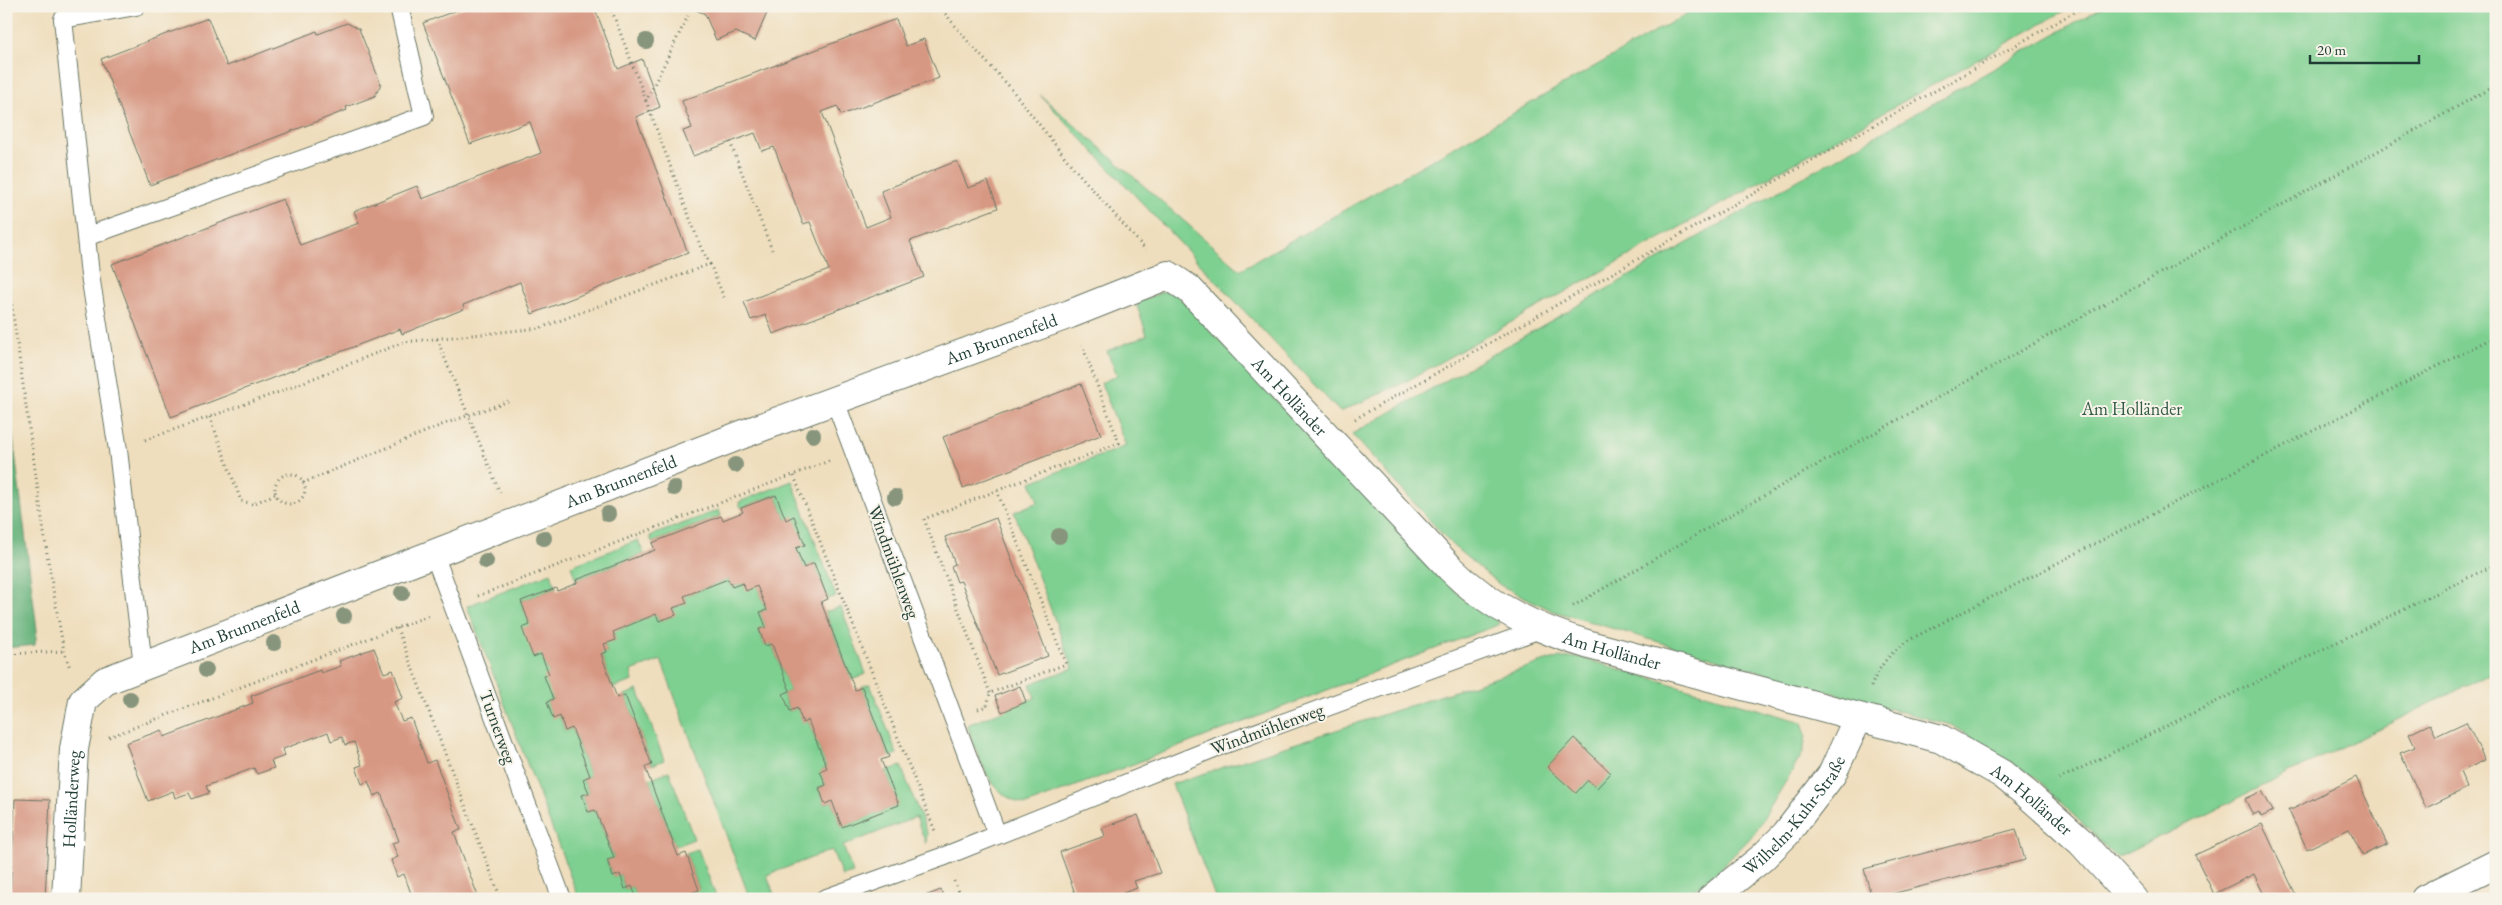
<svg xmlns="http://www.w3.org/2000/svg" width="2502" height="905" viewBox="0 0 2502 905" font-family="'EB Garamond',serif">
	<style>
		.green { fill: #7ed091; stroke: #4e8662 }
		.forest { fill: #66b27b; stroke: #427858 }
		.building { fill: #d79883 }
		.lines { fill: none; stroke-linecap: round; stroke-linejoin: round }
		.lane-casing { stroke: #687564; stroke-width: 20 }
		.street-casing { stroke: #687564; stroke-width: 30 }
		.path { stroke: #687564; stroke-width: 3; stroke-dasharray: 1 4; stroke-linecap: butt }
		.lane { stroke: #fff; stroke-width: 18 }
		.street { stroke: #fff; stroke-width: 28 }
		.tree { fill: #87957c }
		.labels { text-anchor: middle; stroke-width: 4; stroke-linejoin: round; paint-order: stroke }
		.street-label { font-size: 18px; fill: #1f3d34; stroke: #f7f3e8 }
		.park-label { font-size: 18px; fill: #325a47; stroke: #f7f3e8 }
	</style>
	<rect width="100%" height="100%" fill="#f7f3e8"/>
	<filter id="ink" filterUnits="userSpaceOnUse"><feTurbulence type="fractalNoise" baseFrequency=".02" numOctaves="2"/><feDisplacementMap in="SourceGraphic" scale="10" xChannelSelector="R" yChannelSelector="G"/><feConvolveMatrix kernelMatrix="1 2 1 2 8 2 1 2 1" color-interpolation-filters="sRGB"/></filter>
	<filter id="wash" filterUnits="userSpaceOnUse"><feTurbulence type="fractalNoise" baseFrequency=".0096" numOctaves="4" result="noise"/><feDisplacementMap in="SourceGraphic" scale="20" xChannelSelector="R" yChannelSelector="G"/><feGaussianBlur stdDeviation="1.12" result="paint"/><feColorMatrix in="noise" values="0 0 0 0 0 0 0 0 0 0 0 0 0 0 0 0 0 1.4 0 .05"/><feComposite in="paint" operator="in"/></filter>
	<g filter="url(#wash)">
		<rect width="100%" height="100%" fill="#efdebd"/>
		<path class="green" d="M1700 6H2073L1403 383 1340 412 1040 95 1240 270Z
			M2104 6H2496V671L2117 858 2035 777 1951 725 1864 702 1553 611 1500 585 1452 545 1352 434Z
			M1165 291 1177 295 1465 601 1493 616 1500 624 1026 805C987 795 980 758 967 725L1035 698 1030 684 1073 668 1014 512 1038 502 1031 482 1126 446 1101 383 1117 375 1107 351 1147 335 1137 306 1140 301Z
			M792 481 836 596 828 599 814 563 804 568 796 548 794 517 786 520 776 495 741 508 739 502Z
			M719 510 721 516 652 543 650 536Z
			M638 540 644 554 576 580 571 566Z
			M551 573 556 588 521 601 549 674 553 699 547 702 553 718 560 716 565 731 572 728 590 776 583 779 589 793 582 796 588 812 595 810 614 858 607 861 613 877 620 874 625 889 632 886 637 899H579L467 606Z
			M728 579 732 587 743 583 757 586 767 610 760 612 766 627 759 630 765 646 772 644 790 691 783 694 789 711 797 708 803 722 808 720 827 768 821 771 826 785 819 788 825 804 832 801 842 827 898 805 886 771 901 766 927 833 926 844 916 817 843 846 853 873 842 876 832 850 767 875 776 899H750L661 660 631 671 633 681 613 688 601 654 607 652 604 644 615 640 613 632 656 614 659 621 675 615 673 608 687 603 684 596Z
			M841 607 866 674 852 680 825 612Z
			M1578 657 1802 722 1806 735 1803 753 1754 834 1719 870 1683 899H1216L1172 784 1552 659Z
			M870 684 897 754 889 757 862 687Z
			M638 690 664 760 652 765 625 695Z
			M669 771 694 839 675 846 649 779Z
			M698 849 717 899H675L699 889 686 853Z"/>
		<path class="forest" d="M6 381 37 630 35 645 6 648Z"/>
		<g id="blocks">
			<path class="building" d="M468 6H594L618 69 642 59 660 107 636 117 688 253 532 314 520 282 463 305 464 309 402 334 400 329 171 417 112 264 283 199 300 245 359 223 354 211 417 186 422 199 541 153 530 122 470 144 423 23Z
				M687 6H770L755 41 736 32 716 40 705 14Z
				M208 18 227 66 317 31 318 34 347 23 359 29 381 84 375 96 346 107 347 110 150 185 101 59Z
				M896 19 906 46 924 39 939 78 841 115 837 106 822 112 866 227 891 217 881 191 957 161 968 188 988 181 998 208 910 241 924 277 773 334 766 315 751 320 744 302 829 270 810 222 803 224 774 147 762 151 755 133 693 156 683 131 692 128 682 101Z
				M1081 384 1101 435 963 488 943 437Z
				M776 495 786 520 794 516 805 545 796 548 804 568 814 563 828 599 821 602 855 690 862 687 889 757 881 760 899 805 842 827 832 801 825 804 819 788 826 785 820 771 827 768 808 720 803 723 797 708 790 711 783 694 790 691 772 644 765 646 759 629 766 627 760 612 767 610 757 586 746 591 743 583 732 587 728 579 684 596 687 603 673 608 676 615 659 621 656 614 613 632 616 640 604 644 607 652 601 654 617 698 625 695 652 765 645 767 678 856 686 853 699 890 675 899H637L632 886 625 889 620 874 613 877 607 860 614 858 605 834 595 810 588 812 582 795 589 793 583 779 590 776 572 728 565 731 560 716 553 719 547 702 553 699 544 676 549 674 541 654 533 657 522 628 530 625 521 601 556 588 557 591 577 583 576 580 655 550 652 543 721 516 723 520 743 512 741 508Z
				M996 518 1048 656 997 675 961 581 957 582 951 566 955 564 945 537Z
				M374 648 384 673 393 670 403 698 394 702 402 721 411 718 427 763 435 760 461 830 454 832 479 899H413L404 874 397 877 391 860 398 857 392 843 399 841 381 793 374 796 368 781 362 784 356 767 362 765 354 742 345 745 342 737 331 741 328 732 283 749 285 756 271 761 274 768 257 774 254 768 206 786 209 793 192 799 189 793 175 798 173 791 148 801 126 743 162 730 164 737 253 703 251 696 320 670 321 673 341 666 339 661Z
				M1020 686 1026 702 1002 712 995 696Z
				M2466 722 2485 760 2460 772 2467 788 2426 808 2400 753 2415 747 2409 734 2430 724 2436 736Z
				M1574 738 1611 773 1597 788 1588 780 1576 793 1547 767Z
				M2356 777 2387 844 2363 855 2349 829 2307 849 2288 809H2293Z
				M2262 791 2273 811 2261 817 2259 812 2253 815 2245 799Z
				M15 799 50 800 45 899H10Z
				M1138 815 1160 873 1134 881 1137 888 1123 893 1125 899H1077L1060 852 1105 836 1102 828Z
				M2262 824 2296 895 2289 899H2266L2254 874 2214 894 2195 855Z
				M2016 829 2025 860 1872 899 1864 869Z
				M941 890 945 899H917Z"/>
		</g>
	</g>
	<g filter="url(#ink)">
		<use href="#blocks" fill-opacity="0" stroke="#687564" stroke-width="1"/>
		<g class="lines">
			<g class="lane-casing">
				<path id="lane" d="M136 6 63 19 90 275 118 450 143 666
					M88 236 424 116 399 6
					M835 401 997 835
					M434 554 562 899
					M824 899 945 856 1217 747 1540 629"/>
			</g>
			<g class="street-casing">
				<g id="street">
					<path id="s1" d="M66 899 74 749 83 701 105 681 754 430 1070 314 1168 275 1189 289 1450 568C1490 608 1539 630 1593 646L1941 739 2002 774 2027 794 2081 842 2133 899"/>
					<path id="s2" d="M1711 899 1762 858 1786 834 1832 774 1858 718"/>
					<path d="M2425 899 2496 864"/>
				</g>
			</g>
			<path class="path" d="M610 6 646 100
				M939 6 970 44 1008 85 1072 166 1146 250
				M730 142 772 250
				M710 264 725 300
				M6 265 48 561 64 651 70 668
				M437 339 500 493
				M210 417 241 501 253 504 275 494
				M1355 419 2085 6
				M145 440 279 392 404 342 540 328 710 264 701 248 646 101 688 16
				M275 489a15 15 0 1 1 30 0a15 15 0 1 1-30 0Z
				M794 476 935 831
				M303 483 444 424 509 401
				M478 596 829 461
				M1573 606 1812 468 2496 85
				M397 628 501 899
				M6 654 64 651
				M1871 687C1879 666 1889 654 1907 641L2496 336
				M990 693 924 519 1119 443 1082 345
				M978 709 987 706 990 693 1066 664 997 491
				M109 737 428 616
				M2059 779 2496 564
				M954 881 962 899"/>
			<use href="#lane" class="lane"/>
			<use href="#street" class="street"/>
		</g>
		<g class="tree">
			<circle cx="646" cy="41" r="8"/>
			<circle cx="813" cy="435" r="8"/>
			<circle cx="735" cy="465" r="8"/>
			<circle cx="674" cy="488" r="8"/>
			<circle cx="895" cy="497" r="8"/>
			<circle cx="608" cy="514" r="8"/>
			<circle cx="1059" cy="536" r="8"/>
			<circle cx="544" cy="538" r="8"/>
			<circle cx="486" cy="561" r="8"/>
			<circle cx="402" cy="593" r="8"/>
			<circle cx="344" cy="616" r="8"/>
			<circle cx="274" cy="643" r="8"/>
			<circle cx="206" cy="670" r="8"/>
			<circle cx="130" cy="699" r="8"/>
		</g>
	</g>
	<g class="labels">
		<g class="street-label">
			<text dy="6" stroke="none"><textPath href="#s1" startOffset="1188">Am Brunnenfeld</textPath></text>
			<text dy="6" stroke="none"><textPath href="#s1" startOffset="1539">Am Holländer</textPath></text>
			<text dy="6" stroke="none"><textPath href="#s1" startOffset="782">Am Brunnenfeld</textPath></text>
			<text transform="translate(894 562) rotate(70)" y="6">Windmühlenweg</text>
			<text dy="6" stroke="none"><textPath href="#s1" startOffset="378">Am Brunnenfeld</textPath></text>
			<text dy="6" stroke="none"><textPath href="#s1" startOffset="1958">Am Holländer</textPath></text>
			<text transform="translate(498 727) rotate(70)" y="6">Turnerweg</text>
			<text transform="translate(1267 729) rotate(-20)" y="6">Windmühlenweg</text>
			<text dy="6" stroke="none"><textPath href="#s1" startOffset="100">Holländerweg</textPath></text>
			<text dy="6" stroke="none"><textPath href="#s1" startOffset="2408">Am Holländer</textPath></text>
			<text dy="6" stroke="none"><textPath href="#s2" startOffset="119">Wilhelm-Kuhr-Straße</textPath></text>
		</g>
		<g class="park-label">
			<text x="2132" y="415">Am Holländer</text>
		</g>
	</g>
	<rect width="2502" height="905" fill="none" stroke="#f7f3e8" stroke-width="25"/>
	<path d="M2310 55v8h109v-8" fill="none" stroke="#1f3d34" stroke-width="2.5"/>
	<text x="2317" y="55" font-size="15" fill="#1f3d34" stroke="#f7f3e8" stroke-width="4" paint-order="stroke">20 m</text>
</svg>
